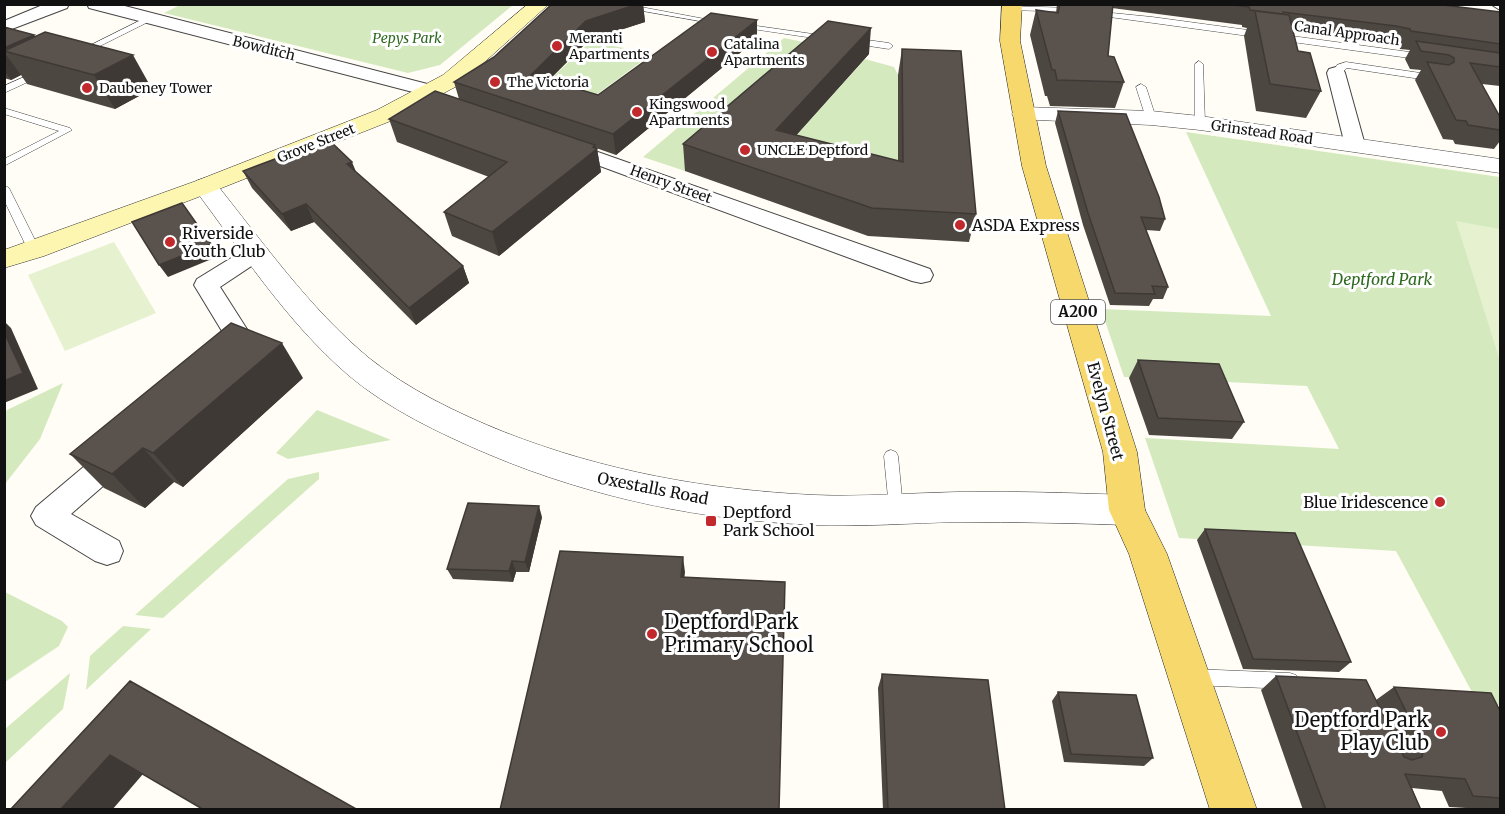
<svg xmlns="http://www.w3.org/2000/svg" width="1505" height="814" viewBox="0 0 1505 814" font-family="Merriweather,serif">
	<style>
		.green { fill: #d4eabe }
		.pitch { fill: #e5f1cf }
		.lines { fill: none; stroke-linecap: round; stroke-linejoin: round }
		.service-casing { stroke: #444; stroke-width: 1 }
		.minor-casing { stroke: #444; stroke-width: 2 }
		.tertiary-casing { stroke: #444; stroke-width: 1 }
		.secondary-casing { stroke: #333; stroke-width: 1 }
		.primary-casing { stroke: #222; stroke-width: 1 }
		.service { fill: #fff; fill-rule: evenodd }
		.minor { fill: #fff; fill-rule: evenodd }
		.tertiary { fill: #fff; fill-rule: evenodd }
		.secondary { fill: #fdf6b1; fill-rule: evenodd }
		.primary { fill: #f6d86d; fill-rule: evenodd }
		.wall { fill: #4d4742 }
		.shaded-wall { fill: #3f3936 }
		.building { fill: #5a524d; stroke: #3f3936; stroke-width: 1.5 }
		.poi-dot { fill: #c1292d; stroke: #fff; stroke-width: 2 }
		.labels { text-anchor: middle; stroke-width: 6; stroke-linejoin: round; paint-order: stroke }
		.far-street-label { font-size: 14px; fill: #111; stroke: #fff }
		.far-park-label { font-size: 14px; font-style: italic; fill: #2e6920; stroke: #fff }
		.far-poi-label { font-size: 14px; fill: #111; stroke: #fff; text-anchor: start }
		.shield { fill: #fff; stroke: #585858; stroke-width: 1.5 }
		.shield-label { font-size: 15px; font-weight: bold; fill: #111 }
		.poi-label { font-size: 16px; fill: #111; stroke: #fff; text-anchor: start }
		.park-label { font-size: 16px; font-style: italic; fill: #2e6920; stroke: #fff }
		.street-label { font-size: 16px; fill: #111; stroke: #fff }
		.near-poi-label { font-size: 20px; fill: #111; stroke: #fff; text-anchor: start }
	</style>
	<rect width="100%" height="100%" fill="#fffdf5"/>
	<path class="green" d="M182 4H513V5L440 65 408 73 164 13Z
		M784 38 827 47 685 171 643 157Z
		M590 42 653 53 588 101 542 87Z
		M865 59 894 67 898 75V190L776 158Z
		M1186 132 1500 177V705H1479L1396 551 1179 538 1145 438 1339 449 1307 386 1124 377 1101 309 1271 316Z
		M63 383 40 439 5 484V411Z
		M317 410 391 440 288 459 276 453Z
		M319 472V479L163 618 135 615 288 479Z
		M5 592 62 621 68 627 59 646 5 682Z
		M123 626 151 629 86 690 90 656Z
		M70 673 63 709 5 763V729Z"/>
	<path class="pitch" d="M1456 221 1500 229V361Z
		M114 242 156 313 65 351 28 275Z"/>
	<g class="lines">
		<g class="service-casing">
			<path id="service" d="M603 4H625L721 22 717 24Z
				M1008 6 1073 8 1077 10 1073 12 1011 10H1008Z
				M1092 11 1152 17 1424 54 1428 57 1424 60 1095 15 1091 13Z
				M147 17 154 19 82 55 75 53Z
				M736 23 827 36 831 38 827 40 739 27 735 25Z
				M852 38 889 43 893 46 889 49 849 43V39Z
				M1199 61 1203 64 1205 123 1200 126 1195 123V64Z
				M1346 62 1434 75 1438 78 1434 81 1347 68 1339 75H1333L1332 73 1337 65Z
				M40 70 43 71V75L4 93V86Z
				M1141 84 1146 87 1156 118 1154 120 1146 118 1136 87Z
				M4 108 70 128 72 130 4 166V159L59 131 4 114Z
				M4 185 9 188 40 250 38 253H30L28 250 4 200Z
				M891 450 896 452 898 456 903 508 901 512 896 514 891 512 889 508 884 456 886 452Z
				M1192 669 1290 673 1296 675 1299 681 1296 687 1290 689 1192 685 1186 683 1183 677 1186 671Z"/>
		</g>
		<g class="minor-casing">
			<path id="minor" d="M45 4H69L67 8 4 32V21Z
				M87 4H117L439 87 442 91 439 95 432 97 89 8Z
				M1500 4V10L1492 5V4Z
				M1336 67 1343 69 1345 73 1365 145 1362 149 1355 151 1348 149 1345 145 1327 73 1329 69Z
				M561 139 930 269 933 275 930 281 921 283 912 281 554 149 551 145 554 141Z
				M257 244 265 247 269 252 265 257 220 287 259 348C252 361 243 365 229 361L226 354 231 346 194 285 197 279 249 247Z
				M123 439 134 443 138 451 134 459 71 514 119 541 123 551 119 561 107 565 95 561 36 525 31 516 36 507 112 443Z"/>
		</g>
		<g class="tertiary-casing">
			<path id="tertiary" d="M1023 107 1151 111 1200 116 1500 159V173L1200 130 1151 125 1015 119 1012 114 1015 109Z
				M205 178 214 181C262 241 309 308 369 358 409 390 457 413 504 432 603 471 708 490 814 495 862 497 910 493 958 492 1014 491 1071 493 1127 495L1140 499 1145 510 1140 521 1127 525C1071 523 1015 522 958 522 911 523 864 527 816 525 704 521 592 498 488 454 439 433 388 409 347 374 287 322 243 254 196 191L192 186 196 181Z"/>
		</g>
		<g class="secondary-casing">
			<path id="secondary" d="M528 4H549L459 85 393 120 214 191 44 256 4 268V250L196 181 377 110 443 75Z"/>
		</g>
		<g class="primary-casing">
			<path id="primary" d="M1002 4H1022L1020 41 1046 166 1137 452 1145 510 1167 554 1257 810H1210L1129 554 1109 510 1103 452 1022 166 1000 41Z"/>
		</g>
		<use href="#service" class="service"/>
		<use href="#minor" class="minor"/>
		<use href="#tertiary" class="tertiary"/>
		<use href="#secondary" class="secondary"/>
		<use href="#primary" class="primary"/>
	</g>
	<path class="wall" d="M552 4H643L645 22 589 40 549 80 598 95 757 39 616 155 596 148 597 149 601 172 499 256 452 236 444 212 489 177 397 142 389 119 459 99 454 82 494 57Z
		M1057 4H1435L1500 12V86L1482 84 1500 117V141L1494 149 1455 144 1453 140 1443 139 1415 80 1421 70 1410 69 1405 59 1410 50 1400 49 1399 46 1386 43 1293 31 1298 51 1321 91 1306 118 1256 111 1244 36 1247 28 1242 27V25L1112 8 1108 56 1124 82 1115 108 1050 106 1047 96H1045L1030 35 1036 10 1056 13Z
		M4 27 34 35 35 36 152 89 115 109 27 84 21 75 11 80 4 78Z
		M902 49 976 214 969 242 868 236 685 171 683 144 869 54 796 135 898 161V75Z
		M1058 111 1165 219 1160 231 1146 230 1168 287 1163 299H1153L1149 306 1110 305 1083 225 1055 123Z
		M243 171 356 172 463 266 469 283 416 325 314 222 291 231 252 188Z
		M1138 360 1244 422 1232 439 1149 435 1129 378Z
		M303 378 183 487 174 482 145 508 104 488 70 454Z
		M542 517 529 572H516L513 582 453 579 447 569Z
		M1205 529 1351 662 1339 672 1243 669 1197 540Z
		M882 674 1005 810H883L878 688Z
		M1276 676 1376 700 1394 687 1500 711V810L1449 807 1442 791 1412 788 1421 810H1303L1261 690Z
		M1058 692 1153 758 1144 766 1064 762 1052 701Z"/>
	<path class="shaded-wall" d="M638 4H643L645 22 589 40 535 94 531 75 586 21Z
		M757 20V39L616 155 613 134Z
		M871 28 869 54 776 158V130Z
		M34 35 51 61 4 51V48Z
		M4 52 21 75 11 80 4 70Z
		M133 55 152 89 115 109 94 75Z
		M595 145 596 150 597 149 601 172 499 256 492 232Z
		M352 162 359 179 347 164Z
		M306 204 314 222 291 231 282 214Z
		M211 244 219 256 168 277 159 265Z
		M463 266 469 283 416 325 409 308Z
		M4 321 11 328 38 389 4 403Z
		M282 343 303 378 183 487 153 453Z
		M143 448 174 482 145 508 112 474Z
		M539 506 542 517 529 572 525 562Z
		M683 557 685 572 683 592 681 577Z
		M512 561 516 572 513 582 509 571Z
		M110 755 143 774 112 810H60Z"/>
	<path class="building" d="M552 4H638L586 21 531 75 598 95 711 13 757 20 613 134 454 82 494 57Z
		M1060 4H1113L1108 56 1114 57 1124 82 1057 80 1055 70H1052L1036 10 1058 13Z
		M1226 4H1435L1500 12V44L1411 31 1410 29 1396 26 1283 12V14L1250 10 1249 7Z
		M1255 11 1289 15 1298 51 1310 53 1321 91 1270 84Z
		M828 21 871 28 776 130 903 162 902 49 961 51 976 214 872 208 683 144Z
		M4 27 34 35 4 48Z
		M45 32 133 55 94 75 4 51Z
		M1416 41 1500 53V67L1470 63 1500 117V130L1468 125 1466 121 1456 120 1427 62 1449 65 1454 62V58L1449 55 1421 51Z
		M435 91 595 145 593 147 597 149 492 232 444 212 507 162 389 119Z
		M1058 111 1126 114 1159 197 1165 219 1141 217 1168 287 1152 286 1155 294 1115 293 1088 213Z
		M328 139 352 162 347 164 463 266 409 308 306 204 282 214 243 171Z
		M182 203 211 244 159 265 132 222Z
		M231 323 282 343 153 453 143 448 112 474 70 454Z
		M4 332 23 373 4 381Z
		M1138 360 1219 364 1244 422 1158 418Z
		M468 503 539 506 525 562 512 561 509 571 447 569Z
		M1205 529 1295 533 1351 662 1253 659Z
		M560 551 683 557 681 577 785 582 779 810H500Z
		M882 674 988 680 1005 810H888Z
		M1276 676 1366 680 1404 757 1412 760 1422 757 1424 748 1394 687 1491 693 1500 711V798L1473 796 1465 779 1405 774 1421 810H1326Z
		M130 681 358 810H204L110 755 60 810H10Z
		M1058 692 1136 695 1153 758 1071 754Z"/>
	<g class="poi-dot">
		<circle cx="557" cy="46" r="6"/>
		<circle cx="712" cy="52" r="6"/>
		<circle cx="495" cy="82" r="6"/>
		<circle cx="87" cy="88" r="6"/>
		<circle cx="637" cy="112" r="6"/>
		<circle cx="745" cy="150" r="6"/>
		<circle cx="960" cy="225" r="6"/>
		<circle cx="170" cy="242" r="6"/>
		<circle cx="1440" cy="502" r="6"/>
		<rect x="705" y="515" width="12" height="12" rx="3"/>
		<circle cx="652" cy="634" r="6"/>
		<circle cx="1441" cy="732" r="6"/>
	</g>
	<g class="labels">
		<g class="far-street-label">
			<text transform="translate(1347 33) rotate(8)" y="5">Canal Approach</text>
			<text transform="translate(264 48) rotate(14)" y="5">Bowditch</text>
			<text transform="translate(1262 132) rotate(8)" y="5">Grinstead Road</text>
			<text transform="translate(316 143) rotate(-22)" y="5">Grove Street</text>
			<text transform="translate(671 184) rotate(20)" y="5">Henry Street</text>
		</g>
		<g class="far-park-label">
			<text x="407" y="43">Pepys Park</text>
		</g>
		<g class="far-poi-label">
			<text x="569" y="43">Meranti<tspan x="569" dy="16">Apartments</tspan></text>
			<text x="724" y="49">Catalina<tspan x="724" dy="16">Apartments</tspan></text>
			<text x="507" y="87">The Victoria</text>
			<text x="99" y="93">Daubeney Tower</text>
			<text x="649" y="109">Kingswood<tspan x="649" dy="16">Apartments</tspan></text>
			<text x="757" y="155">UNCLE Deptford</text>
		</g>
		<rect class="shield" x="1051" y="300" width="54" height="24" rx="4.5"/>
		<g class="shield-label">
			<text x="1078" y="317">A200</text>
		</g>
		<g class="poi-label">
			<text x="972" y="231">ASDA Express</text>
			<text x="182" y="239">Riverside<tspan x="182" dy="18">Youth Club</tspan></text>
			<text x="1428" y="508" text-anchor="end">Blue Iridescence</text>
			<text x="723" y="518">Deptford<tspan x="723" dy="18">Park School</tspan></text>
		</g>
		<g class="park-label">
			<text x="1382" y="285">Deptford Park</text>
		</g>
		<g class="street-label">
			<text transform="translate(1106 411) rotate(75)" y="6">Evelyn Street</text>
			<text transform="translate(653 488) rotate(11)" y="6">Oxestalls Road</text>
		</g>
		<g class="near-poi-label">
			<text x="664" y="629">Deptford Park<tspan x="664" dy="23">Primary School</tspan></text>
			<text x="1429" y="727" text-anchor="end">Deptford Park<tspan x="1429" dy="23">Play Club</tspan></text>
		</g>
	</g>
	<rect width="1505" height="814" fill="none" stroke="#111111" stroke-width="12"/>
</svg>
